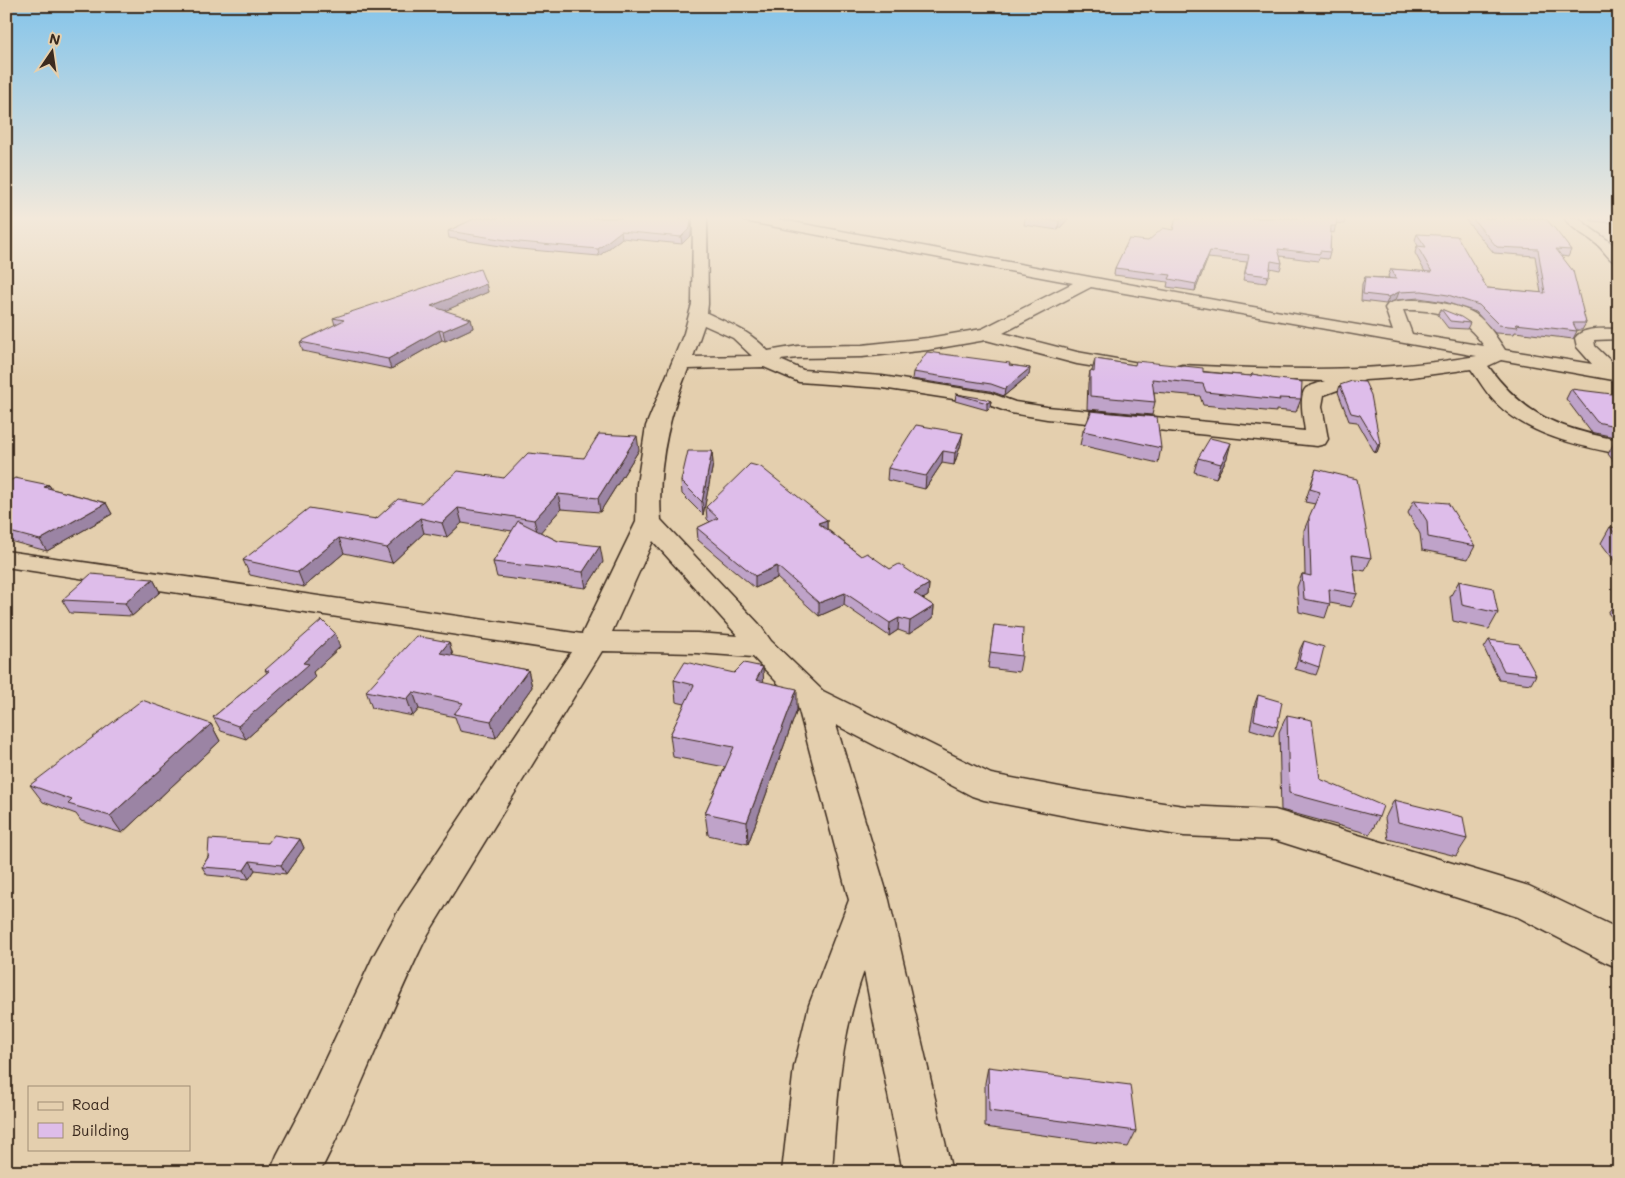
<svg xmlns="http://www.w3.org/2000/svg" width="1625" height="1178" viewBox="0 0 1625 1178" font-family="Mali,sans-serif">
	<style>
		.lines { fill: none; stroke-linecap: round; stroke-linejoin: round }
		.minor-casing { stroke: #3b2a1e; stroke-width: 3 }
		.minor { fill: #e4cfae; fill-rule: evenodd }
		.wall { fill: #bfa3c9; stroke: #3b2a1e }
		.shaded-wall { fill: #9b84a4; stroke: #3b2a1e }
		.building { fill: #debdea; stroke: #3b2a1e }
	</style>
	<rect width="100%" height="100%" fill="#e4cfae"/>
	<filter id="ink" filterUnits="userSpaceOnUse"><feTurbulence type="fractalNoise" baseFrequency=".02" numOctaves="2"/><feDisplacementMap in="SourceGraphic" scale="10" xChannelSelector="R" yChannelSelector="G"/><feConvolveMatrix kernelMatrix="1 2 1 2 8 2 1 2 1" color-interpolation-filters="sRGB"/></filter>
	<g filter="url(#ink)">
		<g class="lines">
			<g class="minor-casing">
				<path id="minor" d="M693 218H707L708 304 707 313C730 324 750 331 768 351L798 346 862 345 928 338 982 329 1073 283 749 222 744 221 742 218H771L1247 306 1393 331 1385 308 1388 304C1407 295 1457 303 1475 314 1488 323 1496 337 1505 350L1592 364 1577 347 1575 338C1583 326 1606 329 1619 329V339L1594 340 1595 346 1619 369V381L1501 360 1488 366C1524 416 1560 429 1619 440V454C1575 445 1529 435 1496 403 1486 393 1479 380 1471 369L1412 377 1365 380 1324 395 1322 406 1328 439 1325 444 1317 446 1047 419 1011 413 986 404 882 388 799 382 764 367 688 369C668 418 657 467 661 520L759 624 771 641 823 691 991 774 1081 791 1184 806 1275 810 1529 886 1619 929V968L1605 962 1518 917 1275 840 1184 836 1081 819 984 800 972 796 836 725 889 900 952 1172H903L864 971C840 1038 837 1101 832 1172H782L794 1067 809 1005 849 900 797 703 753 657 697 653 602 651 428 934C389 1012 360 1094 320 1172H270L277 1155 307 1098 373 957 400 908 571 652 6 567V551L582 634 636 522 637 484 646 426 684 333 692 304ZM1091 287 1477 356C1379 373 1281 370 1182 365L1175 367 1172 371 1175 375 1182 377 1325 381C1320 383 1311 385 1306 388 1298 396 1304 421 1305 431L1047 407 1015 402 990 393 882 376 803 370 780 360 798 358 862 357 928 350 986 340 1077 364 1132 373 1139 371 1142 367 1139 363 1077 352 1003 333ZM1403 310C1438 309 1464 316 1484 346L1412 334ZM704 325 733 338 752 356 693 357ZM653 541 738 636 697 633 612 632Z
					M1564 218H1579C1592 231 1605 236 1619 250V264C1608 261 1604 249 1595 243 1584 234 1573 230 1564 218Z"/>
			</g>
			<use href="#minor" class="minor"/>
		</g>
		<path class="wall" d="M476 218H692L691 235 682 244 622 238 599 256 520 249 449 238 448 231Z
			M1025 218H1069L1058 230 1024 225Z
			M1176 218H1346L1344 224 1336 223 1334 233 1331 232 1330 252 1328 259 1319 258 1318 261 1280 256 1282 263 1280 270 1270 268 1266 283 1243 280 1247 262 1208 258 1195 291 1167 287 1168 282 1114 275 1115 268 1148 241 1173 230Z
			M1464 218H1545L1571 250 1568 257 1562 256 1586 323 1582 330H1577V331L1573 339 1515 332 1514 334 1495 333 1476 312 1445 302 1419 298 1396 300 1386 304 1361 301 1362 284 1365 277 1389 278 1388 276 1391 269 1425 272 1415 253 1417 246H1418L1415 240 1417 234 1487 288 1541 293 1535 256 1494 253Z
			M1588 218H1619V226L1614 223 1592 221Z
			M486 284 488 292 444 311 471 319 473 328 445 341 442 340 391 369 303 351 300 342 335 325 333 318Z
			M1441 309 1470 323 1467 329 1448 328 1438 315Z
			M1095 359 1135 365 1251 376 1252 374 1271 378 1301 399 1296 412 1276 410V412L1203 405 1200 396 1154 392 1155 402 1152 415 1087 409 1088 383 1090 371H1092Z
			M1010 365 1030 368 1029 375 1004 396 990 391 912 379 913 372Z
			M1340 385 1380 444 1377 452 1375 453 1357 422 1349 421 1338 392Z
			M1571 389 1619 402V438L1591 432 1566 399Z
			M956 394 991 401 990 407 987 410 955 401Z
			M1090 411 1161 448 1158 463 1080 445 1083 431 1088 420Z
			M1614 443 1619 444V468L1608 454Z
			M961 444 954 465 942 463 925 489 887 480 888 468Z
			M639 450 600 512 561 509 540 532 558 541 603 562 586 588 497 577 493 562 512 531 462 523 447 537 424 533 392 563 344 553 304 587 250 575 243 560 504 478 584 458Z
			M712 451 713 464 703 515 682 494 681 481Z
			M1198 458H1227L1216 478 1194 472Z
			M1316 469 1371 558 1365 571 1354 569 1357 594 1351 607 1330 603 1325 618 1299 612 1297 587 1302 574H1305L1304 530 1315 504 1305 502Z
			M6 483 49 485 52 489 106 503 112 514 47 551 6 540Z
			M1414 500 1475 546 1468 559 1422 550 1420 534 1408 513Z
			M706 507 827 520V529L861 556 890 569 929 584 928 596 923 599 934 606 933 618 909 634 898 630 889 636 844 605 819 616 777 578 755 588 698 540 697 528 710 522 707 519Z
			M1610 527 1619 528V567L1601 543Z
			M153 579 160 592 132 616 70 613 62 600Z
			M1459 581 1498 613 1489 629 1453 621 1450 597Z
			M1617 600 1619 601V626L1608 613Z
			M994 625 1022 656 1019 672 988 668Z
			M1489 640 1536 675 1531 684 1499 680 1484 648Z
			M1304 641 1319 667 1316 675 1295 669 1300 649Z
			M449 642 453 656 528 670 532 687 496 738 460 731 455 717 419 709 413 716 372 708 366 691Z
			M340 647 313 672 315 678 246 739 221 731 213 717 267 673 265 670Z
			M674 680 763 682 797 710 748 844 708 835 705 813 725 767 673 757 670 735 685 704 676 702Z
			M1258 695 1277 727 1273 736 1250 729 1255 703Z
			M1287 715 1320 779 1379 817 1370 834 1281 810 1279 732Z
			M211 724 220 741 122 833 81 821 76 814 43 802 30 785Z
			M1394 800 1467 839 1456 856 1388 839 1385 818Z
			M300 839 304 848 286 874 255 870 249 879 207 875 202 867 208 857V856L268 843Z
			M988 1067 1136 1131 1128 1147 985 1127V1083Z"/>
		<path class="shaded-wall" d="M691 218H692L691 235 682 244 681 237Z
			M1063 218H1069L1058 230 1059 221Z
			M621 231 622 238 599 256 598 249Z
			M1210 251 1208 258 1195 291 1196 284Z
			M486 284 488 292 433 316 431 306Z
			M1399 292 1396 300 1386 304 1389 297Z
			M471 319 473 328 445 341 443 331Z
			M439 330 442 340 391 369 388 359Z
			M1030 368 1029 375 1004 396 1005 389Z
			M991 401 990 407 987 410V403Z
			M963 433 961 444 954 465 955 453Z
			M637 436 639 450 600 512 598 498Z
			M1231 443 1227 458 1216 478 1221 464Z
			M1380 444 1377 452 1375 453 1378 445Z
			M712 451 713 464 703 515 702 502Z
			M943 451 942 463 925 489 926 476Z
			M49 485 55 495 44 487Z
			M558 494 561 509 538 535 534 520Z
			M106 503 112 514 47 551 40 540Z
			M458 508 462 523 447 537 442 523Z
			M420 518 424 533 392 563 387 548Z
			M827 520V531L818 523Z
			M339 538 344 553 304 587 298 572Z
			M600 546 603 562 586 588 583 572Z
			M777 566V578L755 588V576Z
			M153 579 160 592 132 616 125 603Z
			M929 584 928 596 912 605 914 593Z
			M845 593 844 605 819 616V603Z
			M934 606 933 618 909 634 910 621Z
			M899 618 898 630 889 636 890 623Z
			M335 633 340 647 313 672 315 678 246 739 238 726 303 663Z
			M449 642 454 659 440 653Z
			M763 667 764 689 756 680Z
			M528 670 532 687 496 738 491 721Z
			M797 689V710L748 844 747 822Z
			M413 692 419 709 413 716 407 699Z
			M211 724 220 741 122 833 110 816Z
			M300 839 304 848 286 874 281 865Z
			M250 861 255 870 249 879 244 870Z"/>
		<path class="building" d="M476 218H691L690 228 681 237 621 231 598 249 519 242 448 231Z
			M1033 218H1063L1059 221Z
			M1176 218H1337L1336 226H1331L1330 252 1320 251V254L1278 249 1282 263 1271 261 1269 276 1245 273 1249 255 1210 251 1196 284 1169 279 1171 275 1115 268 1129 239 1148 241 1163 228 1173 230Z
			M1472 218H1545L1555 229 1571 250 1556 249 1573 271 1586 323H1573L1577 331 1516 324 1518 327 1499 325 1479 305 1448 295 1422 291 1399 292 1389 297 1363 294 1365 277 1397 279 1391 269 1432 272 1417 246 1426 247 1417 234 1457 236 1487 288 1545 293 1538 249 1497 247Z
			M480 269 486 284 431 306 471 319 443 331 439 330 388 359 300 342 344 320 333 318Z
			M1441 309 1461 317 1470 323 1450 321Z
			M927 352 1010 363 1009 365 1030 368 1005 389 991 384 913 372Z
			M1095 359 1135 365 1136 361 1203 368V372L1251 376 1252 374 1270 377 1271 378 1302 382 1301 399 1279 398 1280 400 1206 392 1203 384 1152 379 1155 402 1090 396V371L1094 372Z
			M1352 381 1365 382 1371 395 1380 444 1378 445 1360 415 1351 413 1340 385Z
			M1571 389 1612 394 1619 402V427L1597 422Z
			M956 394 986 399 991 401 987 403Z
			M1090 411 1157 417 1161 448 1083 431 1091 413Z
			M916 425 963 433 955 453 943 451 926 476 888 468Z
			M599 434 637 436 598 498 558 494 534 520 458 508 442 523 420 518 387 548 339 538 298 572 243 560 309 508 376 519 398 499 421 503 458 471 504 478 528 453 584 458Z
			M1210 438 1231 443 1221 464 1198 458Z
			M1614 443 1619 444V450Z
			M688 451H712L702 502 681 481Z
			M750 464 761 467 827 520 818 523 861 556 867 553 890 569 899 564 929 584 914 593 934 606 910 621 899 618 890 623 845 593 819 603 777 566 755 576 697 528 718 518 706 507Z
			M1316 469 1357 479 1371 558 1352 555 1357 594 1329 589 1330 604 1304 599 1302 574 1311 576 1309 517 1320 492 1310 489Z
			M15 478 49 485 44 487 106 503 40 540 6 531V483Z
			M1414 500 1448 503 1475 546 1428 537 1427 521Z
			M518 521 558 541 600 546 583 572 493 562Z
			M1610 527 1619 528V538Z
			M91 574 153 579 125 603 62 600Z
			M1459 581 1493 588 1498 613 1462 605Z
			M322 620 335 633 303 663 309 664 238 726 213 717 269 671 265 670Z
			M994 625 1023 628 1022 656 990 652Z
			M416 636 449 642 440 653 528 670 491 721 454 714 463 703 413 692 407 699 366 691Z
			M1489 640 1519 644 1536 675 1504 671Z
			M1304 641 1324 647 1319 667 1299 660Z
			M685 662 734 673 744 663 763 667 756 680 797 689 747 822 705 813 734 747 670 735 694 685 674 680Z
			M1258 695 1282 702 1277 727 1254 720Z
			M142 700 211 724 110 816 68 804 72 800 30 785Z
			M1287 715 1312 720 1320 779 1383 806 1379 817 1289 793Z
			M1394 800 1463 817 1467 839 1398 822Z
			M274 835 300 839 281 865 250 861 244 870 202 867 209 856H208L209 839 268 843Z
			M988 1067 1130 1085 1136 1131 989 1111Z"/>
	</g>
	<linearGradient id="sky" x2="0" y2="1"><stop stop-color="#84c4ea"/><stop offset="0.57" stop-color="#f3e9db"/><stop offset="1" stop-color="#f3e9db" stop-opacity="0"/></linearGradient>
	<rect width="1625" height="383" fill="url(#sky)"/>
	<rect width="1625" height="1178" fill="none" stroke="#e4cfae" stroke-width="25"/>
	<rect x="12" y="12" width="1600" height="1153" fill="none" stroke="#3b2a1e" stroke-width="2" filter="url(#ink)"/>
	<rect x="28" y="1086" width="162" height="65" fill="#e4cfae" stroke="#a08d74"/>
	<rect x="38" y="1102" width="25" height="8" fill="#e4cfae" stroke="#a08d74"/>
	<text x="72" y="1110" font-size="15" fill="#3b2a1e">Road</text>
	<rect x="38" y="1123" width="25" height="15" fill="#debdea" stroke="#a08d74"/>
	<text x="72" y="1136" font-size="15" fill="#3b2a1e">Building</text>
	<g transform="translate(52 52) rotate(13)" stroke="#e4cfae" stroke-width="4" paint-order="stroke">
	<path d="M0-4L9 19L0 12L-9 19Z" fill="#3b2a1e"/>
	<text y="-8" font-size="14" font-weight="bold" text-anchor="middle" fill="#3b2a1e">N</text>
	</g>
</svg>
